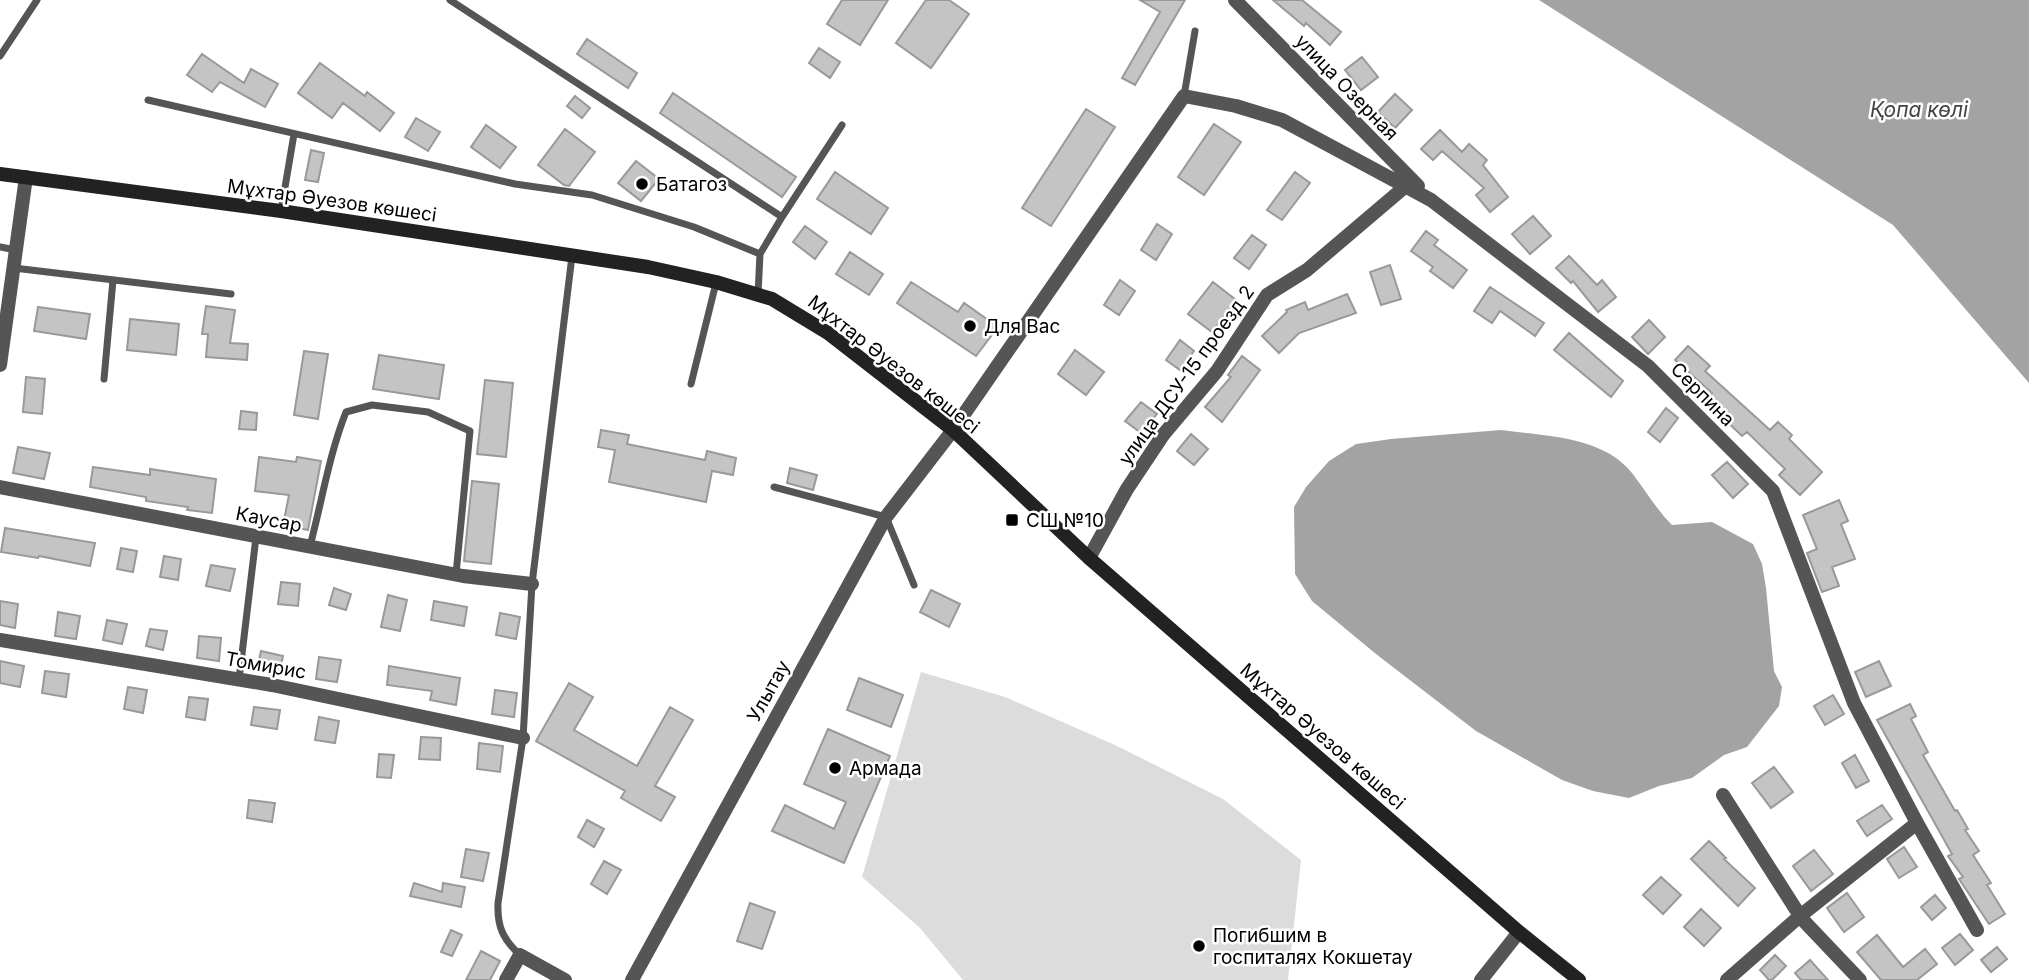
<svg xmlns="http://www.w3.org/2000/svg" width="2029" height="980" viewBox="0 0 2029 980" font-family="Inter,sans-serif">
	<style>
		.green { fill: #dcdcdc }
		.water { fill: #a3a3a3 }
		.building { fill: #c4c4c4; stroke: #999; stroke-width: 2 }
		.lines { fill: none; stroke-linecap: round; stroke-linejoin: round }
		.service { stroke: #555; stroke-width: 7 }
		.minor { stroke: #555; stroke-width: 14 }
		.secondary { stroke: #222; stroke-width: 14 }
		.poi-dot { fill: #000; stroke: #fff; stroke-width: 2.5 }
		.labels { text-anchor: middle; stroke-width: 5; stroke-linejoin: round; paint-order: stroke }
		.street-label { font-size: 19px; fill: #000; stroke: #fff }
		.poi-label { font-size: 19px; fill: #000; stroke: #fff; text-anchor: start }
		.water-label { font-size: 21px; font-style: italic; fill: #444; stroke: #fff }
	</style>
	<rect width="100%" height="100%" fill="#fff"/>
	<path class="green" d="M921 672 1005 697 1115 745 1223 799 1301 860 1288 980H963L920 928 862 877Z"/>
	<path class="water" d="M1539 0H2029V383L1893 225Z
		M1501 430C1545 436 1603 436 1632 473 1646 491 1656 509 1672 525L1712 522 1753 544 1762 564 1766 588 1774 671 1782 687 1779 706 1747 747 1724 755 1692 778 1659 786 1629 798 1593 791 1562 780 1476 731 1376 654 1312 601 1295 574 1294 507 1306 487 1329 461 1356 444 1391 439Z"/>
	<path class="building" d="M842 0H888L860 45 827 24Z
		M926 0H949L969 14 931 68 896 43Z
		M1140 0H1185L1135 85 1122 78 1160 12Z
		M1273 0H1302L1341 32 1330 45 1306 23 1304 26Z
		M587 39 637 73 628 88 577 54Z
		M819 48 840 62 830 78 809 63Z
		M202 54 244 83 251 69 278 84 265 107 220 82 212 92 187 75Z
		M1362 57 1378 77 1361 90 1345 70Z
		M320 63 365 96 367 92 394 113 380 131 343 103 332 118 298 93Z
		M673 93 796 177 782 197 660 113Z
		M1395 94 1412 110 1395 128 1378 112Z
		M575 96 590 108 582 118 567 106Z
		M1086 109 1115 127 1051 226 1022 208Z
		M416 118 440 132 428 151 405 137Z
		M1214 124 1241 142 1204 195 1178 177Z
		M486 125 516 147 500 168 471 147Z
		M565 129 595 152 569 186 564 185 538 165Z
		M1440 130 1462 152 1469 144 1487 160 1483 165 1508 197 1490 212 1476 195 1484 188 1442 151 1433 160 1421 149Z
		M311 150 324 153 318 182 305 180Z
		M636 161 659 179 641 201 618 183Z
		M835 172 888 208 871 234 817 199Z
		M1295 172 1310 183 1282 220 1267 210Z
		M1533 216 1551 236 1530 254 1512 234Z
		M1157 224 1172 234 1156 260 1141 250Z
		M805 226 827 242 815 259 793 242Z
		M1426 231 1438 240 1434 245 1467 270 1453 288 1430 271 1433 267 1411 251Z
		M1252 235 1266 245 1249 269 1234 258Z
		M850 252 883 274 869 295 836 274Z
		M1569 256 1597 285 1602 280 1616 297 1598 312 1573 281 1571 283 1556 268Z
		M1390 265 1401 299 1381 305 1370 272Z
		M1120 280 1135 291 1119 315 1104 305Z
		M911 282 958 312 964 303 998 327 976 356 897 303Z
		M1213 282 1236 300 1212 332 1188 314Z
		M1490 287 1544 323 1535 336 1500 311 1492 323 1474 311Z
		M1347 294 1356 313 1299 333 1279 353 1262 336 1287 312 1286 310 1305 302 1308 310Z
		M206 306 235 310 230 343 248 344 247 360 206 357 208 334H202Z
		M38 307 90 314 86 339 34 331Z
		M130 319 179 324 176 355 127 350Z
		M1649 320 1665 337 1648 354 1632 337Z
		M1569 333 1623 381 1611 397 1554 350Z
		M1180 340 1194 351 1180 370 1166 360Z
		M1688 346 1710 366 1705 371 1770 430 1778 422 1792 435 1789 439 1822 472 1800 495 1779 475 1785 469 1747 432 1742 436 1720 415 1718 418 1702 403 1712 393 1675 360Z
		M1075 350 1104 372 1086 395 1058 374Z
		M304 351 328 354 318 419 294 415Z
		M379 355 444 365 439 399 373 389Z
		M1242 356 1260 370 1222 422 1205 407 1231 377 1228 375Z
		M26 377 45 379 42 414 23 412Z
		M485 380 513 383 506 457 477 454Z
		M1141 402 1157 414 1141 433 1125 421Z
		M1666 408 1678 418 1660 442 1648 432Z
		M241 411 257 413 256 430 239 429Z
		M601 430 629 435 627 444 705 460 707 451 736 458 733 475 712 471 706 502 609 482 615 450 598 447Z
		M1191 434 1208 449 1194 465 1177 451Z
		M18 447 50 453 44 479 13 473Z
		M259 457 296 462 297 457 321 461 308 530 283 525 289 495 255 491Z
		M1727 462 1748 484 1733 498 1712 475Z
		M93 467 150 475V469L216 479 212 513 187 510 188 507 146 501V497L90 487Z
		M790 468 817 475 813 490 787 483Z
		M472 481 499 484 491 564 464 561Z
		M1839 500 1848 521 1841 524 1855 559 1832 567 1839 586 1822 592 1807 553 1817 549 1803 515Z
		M5 528 95 543 90 566 39 556 38 558 1 552Z
		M121 548 137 551 133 572 117 569Z
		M164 556 181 559 178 580 160 577Z
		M211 565 235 569 230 591 206 586Z
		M281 582 300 584 298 606 278 604Z
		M334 588 351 594 346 610 329 605Z
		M931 590 960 604 949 627 920 612Z
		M388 595 407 600 400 631 381 627Z
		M0 601 18 604 15 628 0 625Z
		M434 601 467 607 464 626 431 620Z
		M58 612 80 616 76 639 55 636Z
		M500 613 520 617 516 639 496 635Z
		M107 620 127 624 122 644 103 640Z
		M150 629 167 631 163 650 146 646Z
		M199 636 221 638 219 661 197 658Z
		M261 651 283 656 279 674 257 669Z
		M319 657 341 660 337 682 316 679Z
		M0 661 24 666 20 687 0 683Z
		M1879 661 1891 686 1866 697 1855 672Z
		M389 666 460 678 456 705 430 700 432 691 387 685Z
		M45 671 69 674 66 697 42 693Z
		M859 678 903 695 891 727 847 710Z
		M569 683 593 697 574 730 637 766 670 707 693 720 655 786 675 797 661 821 621 798 625 791 536 741Z
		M128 687 147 690 143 713 124 709Z
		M495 690 517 693 514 717 492 714Z
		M1833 695 1844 714 1825 725 1814 706Z
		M189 697 208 699 205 720 186 717Z
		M1910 704 1916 716 1911 719 1928 752 1923 755 1955 811 1957 810 1968 829 1965 830 1979 851 1973 855 1991 883 1987 885 2005 914 1989 924 1959 879 1963 877 1948 856 1952 854 1877 720Z
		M254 707 280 710 277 729 251 725Z
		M319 717 339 721 335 743 315 740Z
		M828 729 890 756 844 863 772 831 785 805 834 829 846 802 804 784Z
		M421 737 441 738 440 760 419 759Z
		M479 743 503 746 500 772 477 769Z
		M379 754 394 755 391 778 377 777Z
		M1855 755 1869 781 1856 788 1842 763Z
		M1774 767 1793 792 1771 808 1752 783Z
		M249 800 275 803 272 822 247 818Z
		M1882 805 1892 819 1867 836 1857 821Z
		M587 820 604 829 594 847 578 837Z
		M1709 841 1726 858 1724 859 1755 888 1738 906 1691 859Z
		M1904 847 1917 867 1899 878 1887 859Z
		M466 849 489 853 483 881 461 877Z
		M1814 850 1833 874 1811 891 1793 866Z
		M604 861 621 870 607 894 591 884Z
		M1661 877 1681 895 1663 914 1643 895Z
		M414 883 442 892 443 883 465 887 461 907 410 896Z
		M1847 893 1864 917 1844 932 1827 908Z
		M1935 895 1946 908 1932 920 1921 907Z
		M750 903 775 912 762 949 737 941Z
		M1701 909 1721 928 1704 946 1684 927Z
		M451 930 462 935 452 956 441 952Z
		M1960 934 1973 950 1955 965 1942 948Z
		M1877 935 1903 967 1925 949 1937 964 1917 980H1881L1857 952Z
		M1997 947 2007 959 1991 972 1981 960Z
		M481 951 500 961 490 980H466Z
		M1775 955 1786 966 1772 980H1769L1760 970Z
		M1810 960 1828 980H1801L1795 973Z"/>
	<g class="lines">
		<path class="service" d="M450 0 782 217 760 254 758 294
			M0 56 37 0
			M1184 96 1195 31
			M148 100 515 184 592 195 694 227 760 254
			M281 211 294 134
			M782 217 842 125
			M0 247 16 250
			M14 268 231 294
			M104 379 113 280
			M691 384 716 283
			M774 487 886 517 914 585
			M310 546C322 501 329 455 346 412L372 405 428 412 470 431 456 574
			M239 679 256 537
			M520 955C503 939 497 927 498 903L523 738 532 584 572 256"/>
		<path class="minor" d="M1235 0 1418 186
			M0 365 26 177
			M0 487 463 576 532 584
			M1089 558 1127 489 1163 435 1217 371 1267 295 1307 270 1407 185
			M0 640 272 685 523 738
			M1723 795 1802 919 1860 980
			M506 980 520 955 565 980
			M632 980 886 517 953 430 1184 96 1236 106 1282 120 1431 200 1648 366 1773 491 1854 703 1917 823 1977 930
			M1481 980 1519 932
			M1727 980 1800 916 1917 823"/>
		<path class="secondary" d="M0 174 281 211 648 267 716 282 772 299 828 333 953 430 1089 558 1519 932 1579 980"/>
	</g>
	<g class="poi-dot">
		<circle cx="642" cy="184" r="7"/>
		<circle cx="970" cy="326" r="7"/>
		<rect x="1005" y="513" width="14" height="14" rx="3.5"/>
		<circle cx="835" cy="768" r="7"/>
		<circle cx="1199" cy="946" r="7"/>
	</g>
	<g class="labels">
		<g class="street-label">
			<text transform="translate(1347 87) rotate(46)" y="7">улица Озерная</text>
			<text transform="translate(332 200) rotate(8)" y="7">Мұхтар Әуезов көшесі</text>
			<text transform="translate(894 364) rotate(38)" y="7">Мұхтар Әуезов көшесі</text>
			<text transform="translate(1186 375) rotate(-54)" y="7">улица ДСУ-15 проезд 2</text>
			<text transform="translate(1703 394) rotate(45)" y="7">Серпина</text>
			<text transform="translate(269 519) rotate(11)" y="7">Каусар</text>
			<text transform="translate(266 665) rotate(10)" y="7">Томирис</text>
			<text transform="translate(768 691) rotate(-61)" y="7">Улытау</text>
			<text transform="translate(1323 736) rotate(41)" y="7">Мұхтар Әуезов көшесі</text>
		</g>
		<g class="poi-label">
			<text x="656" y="191">Батагоз</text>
			<text x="984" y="333">Для Вас</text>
			<text x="1026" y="527">СШ №10</text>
			<text x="849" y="775">Армада</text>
			<text x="1213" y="942">Погибшим в<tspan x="1213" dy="22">госпиталях Кокшетау</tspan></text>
		</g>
		<g class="water-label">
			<text x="1919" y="117">Қопа көлі</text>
		</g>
	</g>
</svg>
